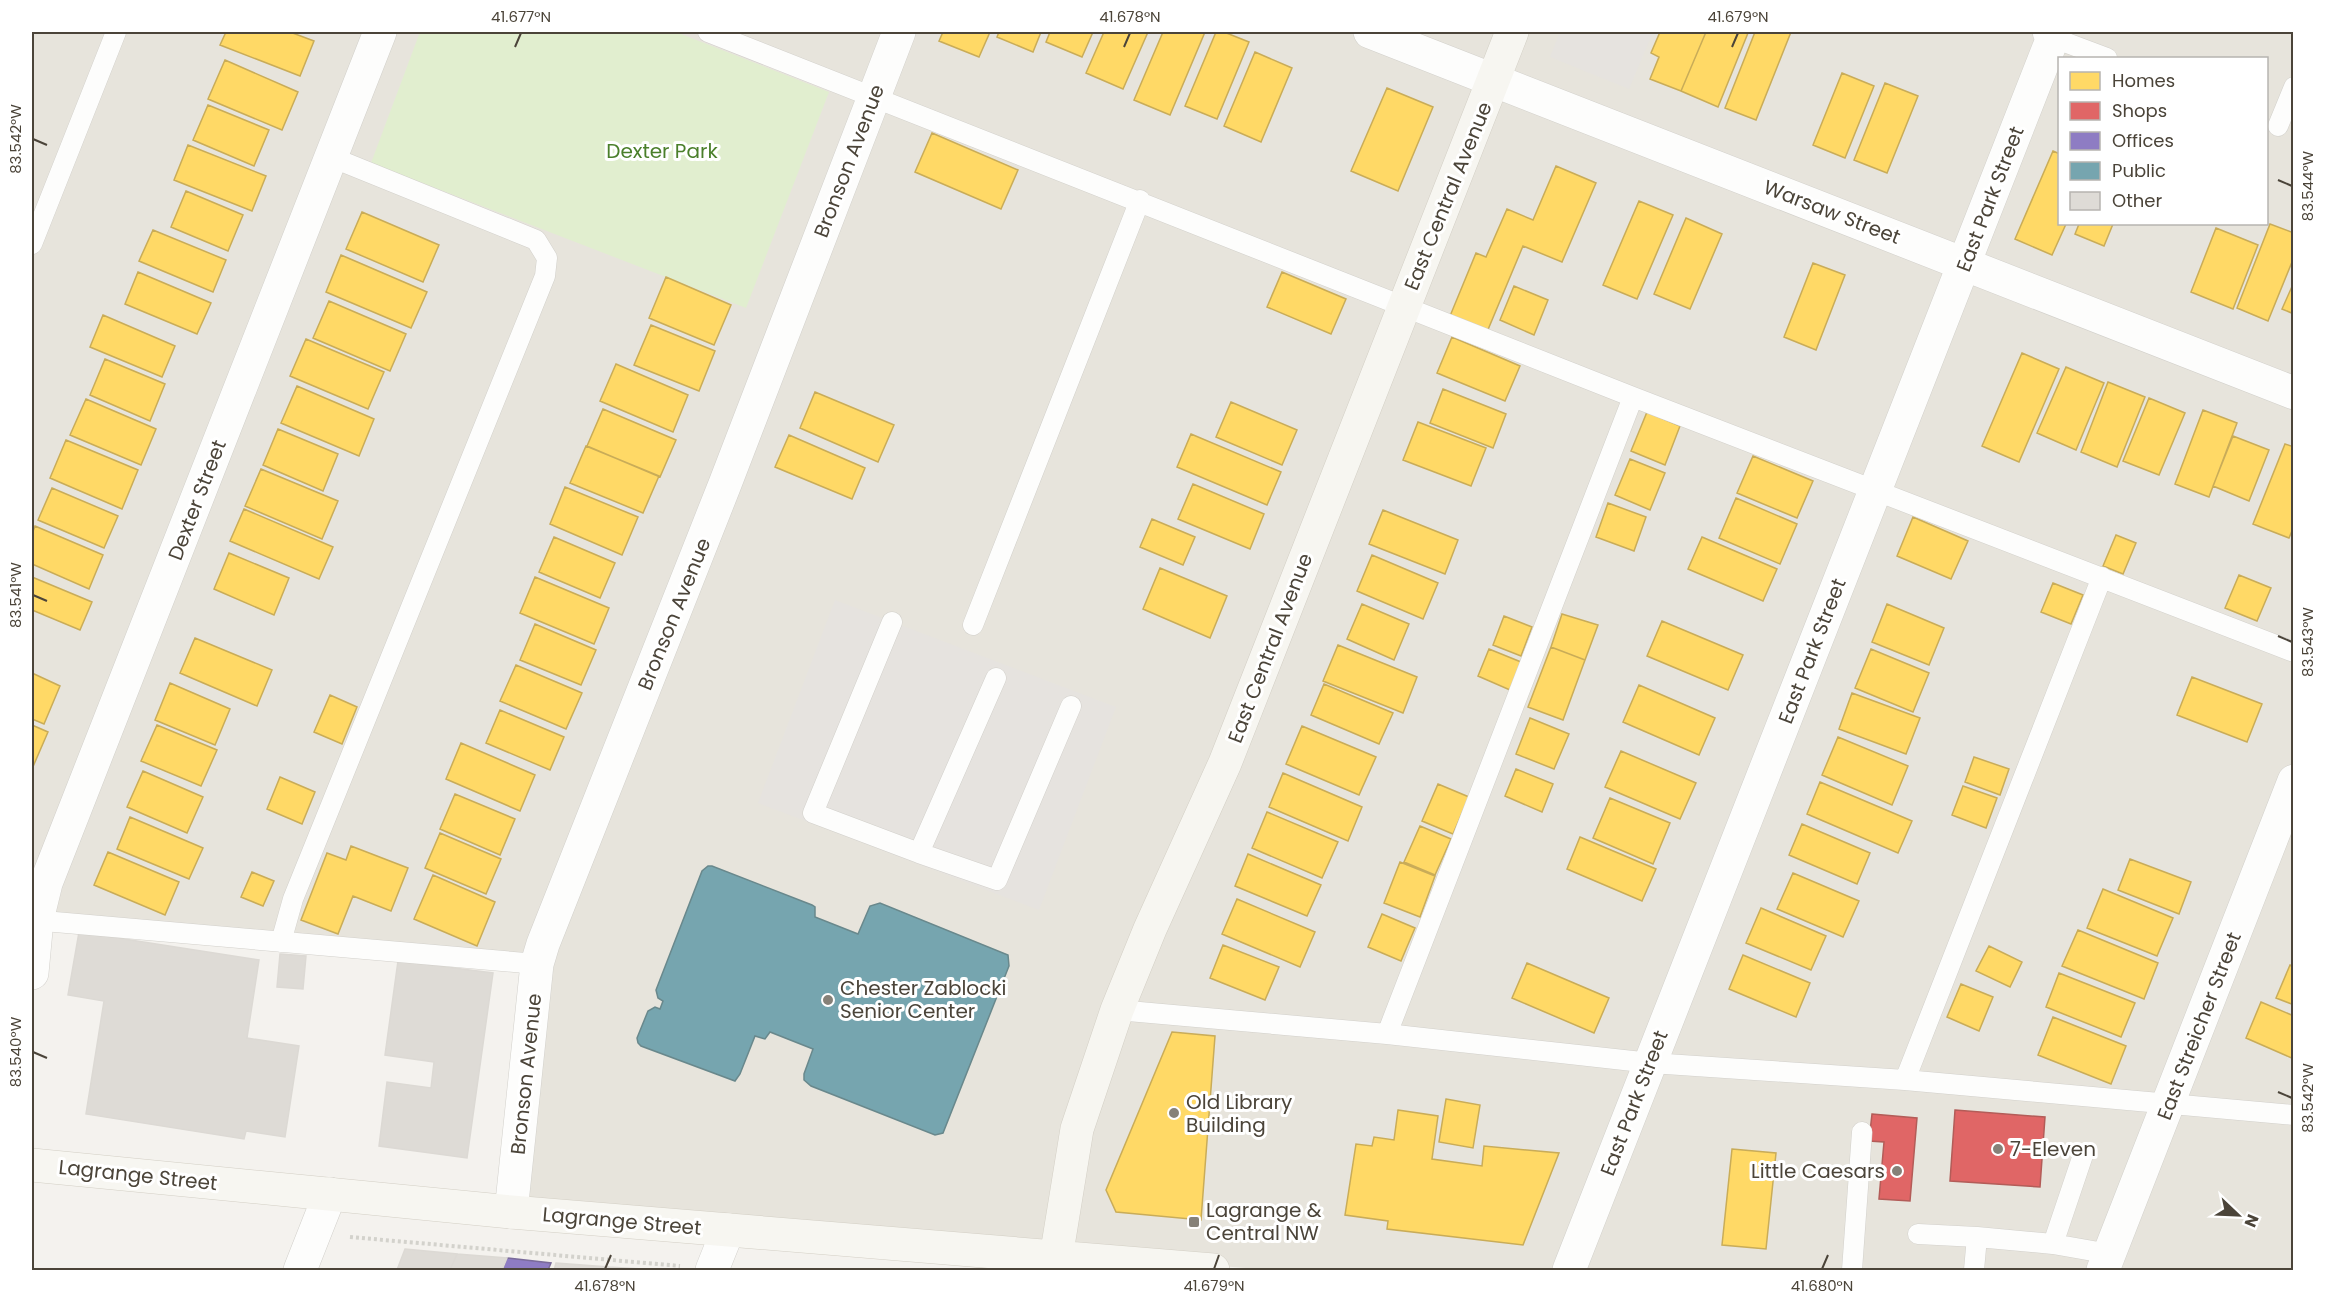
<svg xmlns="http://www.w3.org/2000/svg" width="2325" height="1302" viewBox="0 0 2325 1302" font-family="Poppins,sans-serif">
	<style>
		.residential { fill: #e7e4dc; fill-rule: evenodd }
		.green { fill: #e1eecf }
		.parking { fill: #e6e3df }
		.homes { fill: #ffd966; stroke: #c9ac58; stroke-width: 1.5 }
		.shops { fill: #e06666; stroke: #b35c58; stroke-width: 1.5 }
		.offices { fill: #8e7cc3; stroke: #7a6b9a; stroke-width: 1.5 }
		.public { fill: #76a5af; stroke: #69888c; stroke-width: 1.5 }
		.building { fill: #dedbd6; stroke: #dcd9d4; stroke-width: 1.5 }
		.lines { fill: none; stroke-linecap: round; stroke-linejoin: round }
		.lane-casing { stroke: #d2d0cb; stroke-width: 21 }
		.street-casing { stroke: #d2d0cb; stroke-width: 34 }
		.secondary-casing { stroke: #d3cfc5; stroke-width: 34 }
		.path { stroke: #d3d2cc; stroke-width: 4; stroke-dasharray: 3 3; stroke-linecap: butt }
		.lane { stroke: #fdfdfc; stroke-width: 20 }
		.street { stroke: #fdfdfc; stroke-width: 33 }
		.secondary { stroke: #f7f6f1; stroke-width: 33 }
		.ticks { fill: none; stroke: #4b4439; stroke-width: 2 }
		.poi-dot { fill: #868178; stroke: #fff; stroke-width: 2 }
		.labels { text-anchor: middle; stroke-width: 6; stroke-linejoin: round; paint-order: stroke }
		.park-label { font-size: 20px; fill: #4a7f2a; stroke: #fff }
		.street-label { font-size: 20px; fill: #4b4439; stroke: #fff }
		.poi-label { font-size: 20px; fill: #4b4439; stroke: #fff; text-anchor: start }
		.neatline { fill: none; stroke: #4b4439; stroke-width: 2 }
		.ticks-label { font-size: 15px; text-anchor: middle; fill: #4b4439 }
	</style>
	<rect width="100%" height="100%" fill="#f4f2ee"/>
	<path class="residential" d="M32 32H2293V1270H1273L511 1212 537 964 32 920ZM2060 58H2266V224H2060Z"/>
	<path class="green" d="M420 32H676L829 92 746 308 371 163Z"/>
	<path class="parking" d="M1560 32H1653L1629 89 1550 57Z
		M835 600 1116 707 1039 910 758 803Z"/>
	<path class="homes" d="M226 32H290L314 41 300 76 220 45Z
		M943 32H990L979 57 939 41Z
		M999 32H1041L1033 52 997 37Z
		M1050 32H1093L1082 57 1046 42Z
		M1104 32H1148L1123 89 1086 73Z
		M1163 32H1205L1170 115 1134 100Z
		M1216 32H1224L1249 42 1217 119 1185 106Z
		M1660 32H1706L1681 91 1650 79 1659 57 1651 53Z
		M1706 32 1748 33 1718 107 1681 91Z
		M1755 32H1791L1756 120 1725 108Z
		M1255 52 1292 68 1261 142 1224 126Z
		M225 60 298 92 282 130 208 99Z
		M1842 73 1874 86 1845 158 1813 145Z
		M1885 83 1918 96 1887 173 1854 160Z
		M1387 88 1433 107 1398 191 1351 171Z
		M208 105 269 130 254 166 193 140Z
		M932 133 1018 170 1001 209 915 172Z
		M188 145 266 176 252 211 174 180Z
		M2053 151 2060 154V224H2066L2052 255 2015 239Z
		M1556 166 1596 183 1562 262 1523 246 1487 332 1450 316 1476 253 1486 257 1507 209 1533 220Z
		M186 191 243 215 228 251 171 227Z
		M1639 201 1673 215 1637 299 1603 285Z
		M362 212 439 245 423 282 346 249Z
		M1686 218 1722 234 1690 309 1654 294Z
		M2079 224H2113L2104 246 2075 234Z
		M2270 224 2294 233V257L2268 321 2237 308Z
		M2216 228 2258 245 2233 309 2191 292Z
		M153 230 226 260 213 292 139 261Z
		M341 255 427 292 411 328 326 292Z
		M1813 263 1845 275 1816 350 1784 337Z
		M138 272 211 303 197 334 125 304Z
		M1282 272 1346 299 1331 334 1267 307Z
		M666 277 731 305 714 345 649 318Z
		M2294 282V314L2282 309Z
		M1514 286 1548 300 1534 335 1500 320Z
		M329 301 406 334 390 371 313 338Z
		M103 315 175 346 162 377 90 347Z
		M651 325 715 351 699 391 634 365Z
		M1452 337 1520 366 1505 401 1437 373Z
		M306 339 384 372 368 409 290 376Z
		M2022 353 2059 369 2019 462 1982 446Z
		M105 359 165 384 150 421 90 395Z
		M616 364 688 395 673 432 600 401Z
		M2066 367 2104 383 2076 450 2037 433Z
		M2108 382 2145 397 2117 467 2081 452Z
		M297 386 374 419 359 456 281 423Z
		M1443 389 1506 414 1493 448 1430 423Z
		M815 392 894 425 878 462 800 428Z
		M2149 398 2185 413 2159 475 2123 461Z
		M86 399 156 429 141 465 70 435Z
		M1231 402 1297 430 1282 465 1216 437Z
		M603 409 676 440 660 477 587 446Z
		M2203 410 2237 423 2209 497 2175 484Z
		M1647 412 1680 426 1665 465 1631 451Z
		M1418 422 1486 448 1471 486 1403 460Z
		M278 429 338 454 323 491 263 465Z
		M1191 434 1281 472 1267 505 1177 467Z
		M789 435 865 468 852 499 775 467Z
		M2233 436 2269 450 2249 501 2213 486Z
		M66 440 138 470 122 509 50 478Z
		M2285 444 2294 447V526L2289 538 2253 524Z
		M586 446 659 476 643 513 570 483Z
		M1753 456 1813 481 1797 518 1737 493Z
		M1630 459 1665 473 1650 510 1615 495Z
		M261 469 338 501 322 539 245 506Z
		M1193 484 1264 514 1250 549 1178 519Z
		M565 487 638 517 622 555 550 524Z
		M52 488 118 516 104 548 38 520Z
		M1736 498 1797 524 1780 564 1719 538Z
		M1608 503 1646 517 1634 551 1596 537Z
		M244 509 333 547 319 579 230 541Z
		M1383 510 1458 540 1445 574 1369 544Z
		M1913 517 1968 541 1951 579 1897 556Z
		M1152 519 1195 537 1183 565 1140 547Z
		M35 526 103 555 89 589 32 564V534Z
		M2116 535 2136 543 2123 574 2103 566Z
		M554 537 615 563 600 598 539 572Z
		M1702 537 1777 569 1763 601 1688 569Z
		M229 553 289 578 274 615 214 589Z
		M1372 555 1438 583 1423 619 1357 591Z
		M1160 568 1227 596 1210 638 1143 609Z
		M2239 575 2271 588 2257 621 2225 608Z
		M32 577 92 602 80 630 32 610Z
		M535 577 609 608 594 644 520 613Z
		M2053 583 2083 595 2071 624 2041 612Z
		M1362 604 1409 624 1394 660 1347 639Z
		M1887 604 1944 628 1929 665 1872 642Z
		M1562 614 1598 625 1585 660 1551 647Z
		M1504 616 1532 627 1521 656 1493 645Z
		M1662 621 1743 655 1728 690 1647 656Z
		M535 624 596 650 581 685 520 660Z
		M195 638 272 670 257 706 180 673Z
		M1338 645 1417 677 1403 713 1323 681Z
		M1551 647 1585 660 1563 720 1528 707Z
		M1489 649 1521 662 1510 690 1478 676Z
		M1871 649 1929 673 1913 712 1855 688Z
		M516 665 582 693 566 729 500 701Z
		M32 673 60 686 44 724 32 719Z
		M2192 677 2262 704 2247 742 2177 715Z
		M170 683 230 709 215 745 155 720Z
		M1324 684 1393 713 1379 744 1311 715Z
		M1639 685 1715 718 1699 755 1623 722Z
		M1852 693 1920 718 1906 754 1839 729Z
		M330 695 357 707 342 744 314 732Z
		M500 710 564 737 550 770 486 743Z
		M1530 718 1569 734 1554 769 1516 754Z
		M32 725 48 732 32 769Z
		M157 725 217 750 201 786 141 761Z
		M1302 726 1376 757 1359 795 1286 764Z
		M1838 737 1908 766 1892 805 1822 775Z
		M461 743 535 775 520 811 446 779Z
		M1621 751 1696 783 1680 819 1605 787Z
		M1974 757 2009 769 2000 795 1965 782Z
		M1516 769 1553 784 1542 812 1505 796Z
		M143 771 203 797 187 833 127 807Z
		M1283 773 1362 807 1348 841 1269 807Z
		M280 777 315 792 302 824 267 809Z
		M1820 782 1912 821 1898 853 1807 814Z
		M1438 784 1469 797 1453 834 1422 821Z
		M1963 786 1997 798 1986 828 1952 815Z
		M455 794 515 819 500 855 440 829Z
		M1610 798 1670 823 1653 864 1593 838Z
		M1267 812 1338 842 1322 878 1252 848Z
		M130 817 203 848 189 879 117 849Z
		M1802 824 1870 853 1857 884 1789 855Z
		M1420 826 1451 839 1435 875 1404 862Z
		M440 833 501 859 486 894 425 868Z
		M1580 837 1656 869 1642 901 1567 869Z
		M351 846 408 868 391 911 353 896 338 934 301 920 327 853 346 860Z
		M108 852 179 882 165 915 94 885Z
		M1248 854 1321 885 1307 916 1235 886Z
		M2130 859 2191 882 2179 914 2118 890Z
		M1400 862 1435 876 1420 917 1384 903Z
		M252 872 274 881 263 906 241 897Z
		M1793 873 1859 901 1843 937 1777 909Z
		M433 875 495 902 477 946 414 919Z
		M2103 889 2173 918 2157 956 2087 928Z
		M1237 899 1315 932 1300 967 1222 934Z
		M1761 908 1826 936 1811 970 1746 943Z
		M1382 914 1415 928 1401 961 1368 947Z
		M2078 930 2158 963 2144 999 2062 966Z
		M1223 945 1279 967 1265 1000 1210 978Z
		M1989 946 2022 962 2010 987 1976 971Z
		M1743 955 1810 983 1796 1017 1729 989Z
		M1527 963 1609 998 1594 1033 1512 998Z
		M2290 965 2294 967V1005L2276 998Z
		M2059 973 2135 1003 2121 1037 2046 1007Z
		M1961 984 1993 997 1979 1031 1947 1017Z
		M2261 1002 2294 1016V1059L2246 1038Z
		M2053 1017 2126 1046 2111 1084 2038 1055Z
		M1172 1032 1215 1036 1201 1220 1116 1212 1106 1190Z
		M1446 1099 1480 1105 1473 1148 1439 1142Z
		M1398 1110 1438 1116 1432 1159 1482 1166 1484 1146 1559 1153 1523 1245 1387 1229 1388 1221 1345 1215 1356 1144 1372 1146 1374 1137 1394 1140Z
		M1732 1149 1776 1153 1766 1249 1722 1245Z"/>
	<path class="shops" d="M1955 1110 2045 1117 2040 1187 1950 1181Z
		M1872 1114 1917 1118 1910 1201 1879 1199 1884 1142 1869 1141Z"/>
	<path class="offices" d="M507 1258 551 1263 548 1270H502Z"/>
	<path class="public" d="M708 866H712L812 905 815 907V917L858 934 870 906 880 903 1008 955 1009 966 943 1133 935 1135 811 1086 804 1080V1074L813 1049 770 1032 765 1039 755 1036 740 1074 735 1081 641 1046 638 1043 637 1038 648 1011 655 1007 660 1009 663 1001 658 998 656 990 702 871Z"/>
	<path class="building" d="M79 932 259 960 247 1038 299 1046 285 1137 246 1131 244 1139 86 1114 104 1001 68 995Z
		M280 954 306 956 303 989 277 987Z
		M398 961 493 973 467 1158 379 1146 387 1082 431 1088 434 1062 385 1055Z
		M405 1249 457 1254 450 1270H397Z
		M457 1254 507 1258 502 1270H450Z
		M556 1263 608 1267 606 1270H554Z
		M608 1267 660 1270H606Z"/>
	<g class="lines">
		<g class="lane-casing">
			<path id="lane" d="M708 32 1633 397 2294 652
				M2043 34 2107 58
				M2278 126 2294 87
				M32 244 116 32
				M892 622 813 813 919 853 996 678
				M973 625 1140 200
				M919 853 997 880 1071 706
				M32 920 537 964
				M281 942 293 899 545 276 547 258 536 240 331 157
				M1117 1010 1387 1034 1651 1063 1905 1080 2294 1115
				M1387 1034 1633 397
				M1905 1080 2102 577
				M1918 1234 1977 1237
				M2053 1244 2110 1254
				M1852 1270 1862 1132
				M1974 1270 1977 1237 2053 1244 2083 1155"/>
		</g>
		<g class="street-casing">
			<path id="street" d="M1370 32 2294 393
				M32 973 37 920 46 883 380 32
				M511 1212 537 964 543 944 725 484 899 32
				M300 1270 330 1194
				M712 1270 728 1230
				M1569 1270 2055 32
				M2103 1270 2294 781"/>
		</g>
		<g class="secondary-casing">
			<path id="secondary" d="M32 1165 511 1212 1213 1270
				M1054 1270 1077 1129 1117 1010 1150 929 1225 763 1512 32"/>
		</g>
		<path class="path" d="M350 1237 680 1266"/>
		<use href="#lane" class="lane"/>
		<use href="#street" class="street"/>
		<use href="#secondary" class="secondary"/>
	</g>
	<path class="ticks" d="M515 47 521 33M1124 47 1130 33M1732 47 1738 33M33 139 47 145M2278 180 2292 186M33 595 47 601M2278 636 2292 642M33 1052 47 1058M2278 1092 2292 1098M605 1269 611 1255M1214 1269 1219 1255M1822 1269 1828 1255"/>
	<g class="poi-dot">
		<circle cx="828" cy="1000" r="6"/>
		<circle cx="1174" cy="1113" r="6"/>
		<circle cx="1998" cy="1149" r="6"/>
		<circle cx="1897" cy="1171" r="6"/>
		<rect x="1188" y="1216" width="12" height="12" rx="3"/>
	</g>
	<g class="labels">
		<g class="park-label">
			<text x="662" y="158">Dexter Park</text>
		</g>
		<g class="street-label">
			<text transform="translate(849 161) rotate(-69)" y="7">Bronson Avenue</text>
			<text transform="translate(1448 196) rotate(-68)" y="7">East Central Avenue</text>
			<text transform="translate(1990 199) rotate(-69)" y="7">East Park Street</text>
			<text transform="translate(1832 212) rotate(21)" y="7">Warsaw Street</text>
			<text transform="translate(197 500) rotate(-69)" y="7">Dexter Street</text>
			<text transform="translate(674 614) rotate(-68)" y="7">Bronson Avenue</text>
			<text transform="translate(1270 648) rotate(-69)" y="7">East Central Avenue</text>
			<text transform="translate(1812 651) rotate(-69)" y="7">East Park Street</text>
			<text transform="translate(2199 1026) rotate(-69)" y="7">East Streicher Street</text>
			<text transform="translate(526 1074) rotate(-84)" y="7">Bronson Avenue</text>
			<text transform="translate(1634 1103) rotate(-69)" y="7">East Park Street</text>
			<text transform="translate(138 1175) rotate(6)" y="7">Lagrange Street</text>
			<text transform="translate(622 1221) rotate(5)" y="7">Lagrange Street</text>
		</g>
		<g class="poi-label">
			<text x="840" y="995">Chester Zablocki<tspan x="840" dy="23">Senior Center</tspan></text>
			<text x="1186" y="1109">Old Library<tspan x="1186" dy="23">Building</tspan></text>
			<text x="2010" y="1156">7-Eleven</text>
			<text x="1885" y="1178" text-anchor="end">Little Caesars</text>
			<text x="1206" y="1217">Lagrange &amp;<tspan x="1206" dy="23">Central NW</tspan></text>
		</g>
	</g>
	<rect width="2325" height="1302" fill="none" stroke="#ffffff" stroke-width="66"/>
	<rect x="2058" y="57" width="210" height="168" fill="#ffffff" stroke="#b7b4b0" stroke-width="1.5"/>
	<rect x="2070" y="72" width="30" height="18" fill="#ffd966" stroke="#b7b4b0" stroke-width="1.5"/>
	<text x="2112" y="87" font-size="18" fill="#4b4439">Homes</text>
	<rect x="2070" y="102" width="30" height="18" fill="#e06666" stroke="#b7b4b0" stroke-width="1.5"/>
	<text x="2112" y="117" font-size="18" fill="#4b4439">Shops</text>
	<rect x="2070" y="132" width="30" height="18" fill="#8e7cc3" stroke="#b7b4b0" stroke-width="1.5"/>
	<text x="2112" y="147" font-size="18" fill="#4b4439">Offices</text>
	<rect x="2070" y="162" width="30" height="18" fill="#76a5af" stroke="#b7b4b0" stroke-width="1.5"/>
	<text x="2112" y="177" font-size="18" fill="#4b4439">Public</text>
	<rect x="2070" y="192" width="30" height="18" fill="#dedbd6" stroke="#b7b4b0" stroke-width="1.5"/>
	<text x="2112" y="207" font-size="18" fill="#4b4439">Other</text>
	<g transform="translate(2238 1215) rotate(113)" stroke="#ffffff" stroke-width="4.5" paint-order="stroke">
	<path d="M0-4.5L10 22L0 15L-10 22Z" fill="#4b4439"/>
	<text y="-9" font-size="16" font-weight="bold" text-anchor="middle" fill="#4b4439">N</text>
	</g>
	<rect x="33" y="33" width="2259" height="1236" class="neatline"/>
	<g class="ticks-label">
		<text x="521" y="22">41.677°N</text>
		<text x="1130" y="22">41.678°N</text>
		<text x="1738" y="22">41.679°N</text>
		<text transform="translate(16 139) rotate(-90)" y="5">83.542°W</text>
		<text transform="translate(2308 186) rotate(-90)" y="5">83.544°W</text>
		<text transform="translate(16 595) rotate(-90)" y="5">83.541°W</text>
		<text transform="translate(2308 642) rotate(-90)" y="5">83.543°W</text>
		<text transform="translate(16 1052) rotate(-90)" y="5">83.540°W</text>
		<text transform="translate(2308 1098) rotate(-90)" y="5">83.542°W</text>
		<text x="605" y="1291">41.678°N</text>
		<text x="1214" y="1291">41.679°N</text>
		<text x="1822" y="1291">41.680°N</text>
	</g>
</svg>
